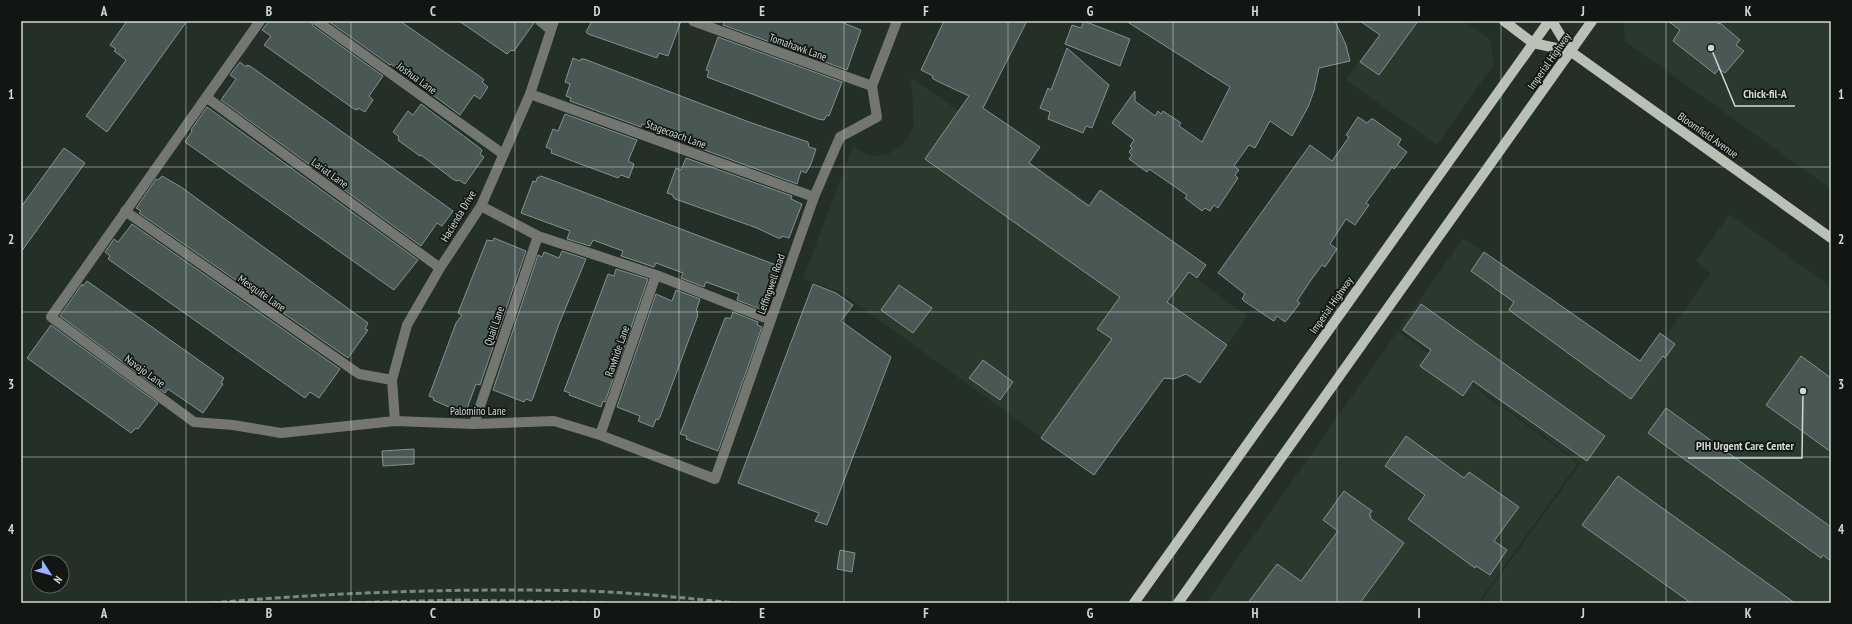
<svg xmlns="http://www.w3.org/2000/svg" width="1852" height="624" viewBox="0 0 1852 624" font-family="'PT Sans Narrow',sans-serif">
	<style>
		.built { fill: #29392e }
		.building { fill: #495854; stroke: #82928e }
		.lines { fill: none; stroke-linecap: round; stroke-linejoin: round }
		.minor { stroke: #737671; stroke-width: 10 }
		.major { stroke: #bac0b5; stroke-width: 10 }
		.rail { stroke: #7d8680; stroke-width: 3; stroke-dasharray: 6 3; stroke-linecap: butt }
		.grid { fill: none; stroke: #d1d8d3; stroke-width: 1; stroke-opacity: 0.55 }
		.labels { text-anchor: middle; stroke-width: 3.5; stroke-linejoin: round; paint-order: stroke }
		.street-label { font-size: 11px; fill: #d1d8d3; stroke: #111612 }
		.leader { fill: none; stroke: #d1d8d3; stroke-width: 1.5 }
		.callout-dot { fill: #d1d8d3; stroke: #111612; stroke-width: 1.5 }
		.callout-label { font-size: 12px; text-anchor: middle; font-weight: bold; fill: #d1d8d3; stroke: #111612; stroke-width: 3.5; stroke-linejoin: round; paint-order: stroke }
		.neatline { fill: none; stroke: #d1d8d3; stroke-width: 1.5 }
		.grid-label { font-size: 13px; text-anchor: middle; font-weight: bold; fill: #d1d8d3 }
	</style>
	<rect width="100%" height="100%" fill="#242f28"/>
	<path class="built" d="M1388 21H1464L1490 39 1494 64 1437 145 1346 80Z
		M1623 21H1831V189L1625 41Z
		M911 77 1248 316 1200 383 1186 373 1174 379 1164 377 1094 475 840 292 803 279 853 146 865 154 873 156 888 154 900 147 910 135 914 126Z
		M1730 214 1831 287V603H1480L1581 463 1399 329 1463 238 1645 365 1711 273 1696 261Z
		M1398 331 1578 463 1478 603H1206Z"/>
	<path class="building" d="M127 21H187L107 132 86 116 126 60 114 51 116 49 110 45Z
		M269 21H311L313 26 383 76 369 96 373 100 365 112 358 108 357 110 354 109 264 45 271 36 262 30Z
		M328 21H400L482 78 484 80 482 82 488 87 480 99 474 95 460 115 391 64 390 65Z
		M459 21H534V23L514 51 511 50 507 54Z
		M592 21H681L668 56 659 53 657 58 588 34 586 32Z
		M724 21H839L861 30 847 70 723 25Z
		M944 21H1027L983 108 1040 147 1029 163 1089 206 1100 190 1206 265 1197 278 1189 272 1167 302 1227 345 1200 383 1186 374 1174 379 1164 378 1094 475 1041 438 1112 339 1097 329 1120 297 925 159 969 96 937 81 932 78 933 76 921 70Z
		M1084 21 1130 39 1120 66 1065 44 1072 25 1081 28Z
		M1126 21H1335L1346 45 1350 61 1319 68 1314 91 1308 107 1292 136 1270 121 1256 146 1255 148 1249 145 1234 166 1239 170 1235 175 1238 178 1218 208 1214 205 1210 211 1205 208 1202 211 1185 198 1187 195 1149 169 1147 172 1129 159 1132 155 1129 152 1132 148 1130 146 1134 140 1112 123 1135 91V101L1155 116 1158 111 1161 114 1163 111 1181 123 1179 126 1202 142 1230 87Z
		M1360 21H1418L1379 75 1360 62 1380 35Z
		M1668 21H1714L1719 24 1720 23 1740 40 1736 45 1744 51 1725 73 1719 69 1715 74 1673 41 1680 30Z
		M718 37 842 82 829 116 827 115 824 120 818 119 707 77 709 71 706 70Z
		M1067 48 1109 85 1092 128 1086 126 1083 133 1048 119 1050 112 1040 108 1048 88 1051 90Z
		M573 58 580 61 581 59H584L749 122 808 142 809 147 816 149 811 164 806 173 801 171 797 184 691 145 692 143 642 124 641 127 570 101 571 98 566 96 570 84 565 82Z
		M240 62 246 67 247 65 250 66 453 211 442 226 437 223 421 246 221 100 236 79 230 75Z
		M421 104 481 149 482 151 480 154 484 157 465 184 459 180 458 181 454 180 421 155 420 156 399 141 398 139 399 137 393 132 408 111 413 115Z
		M207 107 418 260 394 290 185 142 192 131 191 130Z
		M565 114 637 140 628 161 634 164 629 178 621 175 618 178 551 153 552 150 546 147 553 129 558 131Z
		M1358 117 1367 123 1371 119H1373L1401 139 1398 145 1407 152 1394 169 1392 167 1383 180 1366 203 1369 205 1355 225 1346 219 1330 244 1337 249 1325 267 1322 265 1311 280 1297 301 1300 303 1290 316 1285 322 1277 316 1274 321 1272 320 1244 301 1242 299 1245 294 1218 273 1310 145 1332 161 1349 137 1346 135Z
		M64 148 85 163 21 252V207Z
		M686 158 792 196 791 199 802 204 789 238 782 236 781 238H778L757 228 675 199 673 197V195L667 193 676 168 681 170Z
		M162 176 181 187 368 323 365 329 368 330 348 358 139 213 141 211 136 208 156 179 158 180Z
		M541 176 776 265 775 271 777 272 763 310 737 300 739 294 706 282 704 287 681 278 683 273 656 263 654 267 621 256 623 251 593 240 590 246 567 239 570 231 521 213 533 181 536 182 537 178Z
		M132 224 340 369 319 398 310 392 305 398 108 259 110 256 105 252 114 239 118 242Z
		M494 238 526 251 480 385 476 384 465 414 433 400 434 398 429 396 456 323 462 315 458 313 487 240 493 241Z
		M562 251 586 259 559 324 533 398 531 401 526 399 524 402 493 390 538 255 542 257 544 252 559 258Z
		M1484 252 1640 361 1660 333 1675 344 1665 358 1663 356 1631 399 1509 310 1514 302 1471 271Z
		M616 269 648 279 605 402 603 401 601 407 569 395 570 393 564 391 608 274 614 276Z
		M87 281 224 378 221 383 223 384 203 413 168 389 165 393 60 316 82 284 83 286Z
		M813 284 836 293 853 305 841 321 891 357 827 525 815 521 819 513 738 483Z
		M899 285 932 308 913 333 881 310Z
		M676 290 700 299 696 311H698L697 314 698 315 660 417 658 420 656 419 653 427 638 421 640 416 617 407 656 294 672 301Z
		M1421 304 1605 436 1587 461 1473 381 1463 396 1420 366 1431 350 1403 330Z
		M733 312 758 322 757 325 762 327 718 451 686 439 687 436 680 434 725 318H731Z
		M51 325 158 403 138 429 136 428 131 433 27 358Z
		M1801 356 1831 378V452L1766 405Z
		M983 360 1013 382 1000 400 969 378Z
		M1666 408 1831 527V561L1823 555 1821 558 1648 433Z
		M1406 436 1464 478 1469 472 1519 507 1494 541 1507 550 1490 575 1476 566 1475 568 1408 519 1425 495 1385 466Z
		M414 449V464L383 466 382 451Z
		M1618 476 1665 510 1795 603H1691L1582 525Z
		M1344 491 1372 511 1369 515 1371 516 1370 518 1404 543 1360 603H1248L1277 564 1301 581 1338 531 1323 520Z
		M840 550 855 553 852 572 837 569Z"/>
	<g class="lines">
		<path class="minor" d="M260 21 51 317 194 422 233 425 281 433 395 421 474 424 554 421 600 435 715 479 814 197 840 137 877 117 872 86 897 21
			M317 21 503 154
			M540 21 550 29
			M693 21 872 86
			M530 94 814 197
			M206 97 440 268
			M481 206 538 236 656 275 771 320
			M125 211 359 374 392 380
			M395 421 392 380 407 325 440 268 481 206 530 94 554 21
			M474 424 538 236
			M600 435 656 275"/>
		<path class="major" d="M1504 21 1533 43 1570 51 1831 238
			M1552 21 1570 51
			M1134 603 1549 21
			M1178 603 1592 21"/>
		<path class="rail" d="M212 603C337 592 463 588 589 591 638 593 686 598 734 603
			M347 603 460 600 608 603"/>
	</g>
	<path class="grid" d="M186 21V603M351 21V603M515 21V603M679 21V603M844 21V603M1008 21V603M1173 21V603M1337 21V603M1501 21V603M1666 21V603M21 167H1831M21 312H1831M21 457H1831"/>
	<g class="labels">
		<g class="street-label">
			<text transform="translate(798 47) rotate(20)" y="4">Tomahawk Lane</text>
			<text transform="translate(1549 61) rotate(-55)" y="4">Imperial Highway</text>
			<text transform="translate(417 78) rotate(36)" y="4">Joshua Lane</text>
			<text transform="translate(676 134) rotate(20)" y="4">Stagecoach Lane</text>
			<text transform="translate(1708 135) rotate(35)" y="4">Bloomfield Avenue</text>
			<text transform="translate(330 173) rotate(36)" y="4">Lariat Lane</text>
			<text transform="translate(458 216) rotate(-59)" y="4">Hacienda Drive</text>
			<text transform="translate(771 284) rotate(-71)" y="4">Leffingwell Road</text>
			<text transform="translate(262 293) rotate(35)" y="4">Mesquite Lane</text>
			<text transform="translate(1331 305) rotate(-55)" y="4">Imperial Highway</text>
			<text transform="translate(494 326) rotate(-71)" y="4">Quail Lane</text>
			<text transform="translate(617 351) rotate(-71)" y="4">Rawhide Lane</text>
			<text transform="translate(145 371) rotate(36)" y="4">Navajo Lane</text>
			<text x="478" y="415">Palomino Lane</text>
		</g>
	</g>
	<path class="leader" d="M1711 48L1735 106H1795M1803 391L1802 458H1688"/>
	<g class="callout-dot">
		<circle cx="1711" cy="48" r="4"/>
		<circle cx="1803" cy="391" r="4"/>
	</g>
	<g class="callout-label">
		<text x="1765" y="98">Chick-fil-A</text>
		<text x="1745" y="450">PIH Urgent Care Center</text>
	</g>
	<rect width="1852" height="624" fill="none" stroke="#111612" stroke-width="44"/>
	<g transform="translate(50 574) rotate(126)"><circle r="19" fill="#111612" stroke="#5e645f"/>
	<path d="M0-3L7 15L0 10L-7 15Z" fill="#9eb3fd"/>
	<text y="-6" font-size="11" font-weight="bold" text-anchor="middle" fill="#d1d8d3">N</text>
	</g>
	<rect x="22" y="22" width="1808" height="580" class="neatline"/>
	<g class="grid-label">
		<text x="104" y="16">A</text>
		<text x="269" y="16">B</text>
		<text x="433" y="16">C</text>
		<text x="597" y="16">D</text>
		<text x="762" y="16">E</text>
		<text x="926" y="16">F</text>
		<text x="1090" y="16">G</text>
		<text x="1255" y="16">H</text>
		<text x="1419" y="16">I</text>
		<text x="1583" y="16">J</text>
		<text x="1748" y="16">K</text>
		<text x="11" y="99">1</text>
		<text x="1841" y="99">1</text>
		<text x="11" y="244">2</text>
		<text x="1841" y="244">2</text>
		<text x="11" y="389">3</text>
		<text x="1841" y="389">3</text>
		<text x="11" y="534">4</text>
		<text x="1841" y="534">4</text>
		<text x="104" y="618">A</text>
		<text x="269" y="618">B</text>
		<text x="433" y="618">C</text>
		<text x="597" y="618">D</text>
		<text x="762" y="618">E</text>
		<text x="926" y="618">F</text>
		<text x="1090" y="618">G</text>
		<text x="1255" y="618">H</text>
		<text x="1419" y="618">I</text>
		<text x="1583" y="618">J</text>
		<text x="1748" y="618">K</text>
	</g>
</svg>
